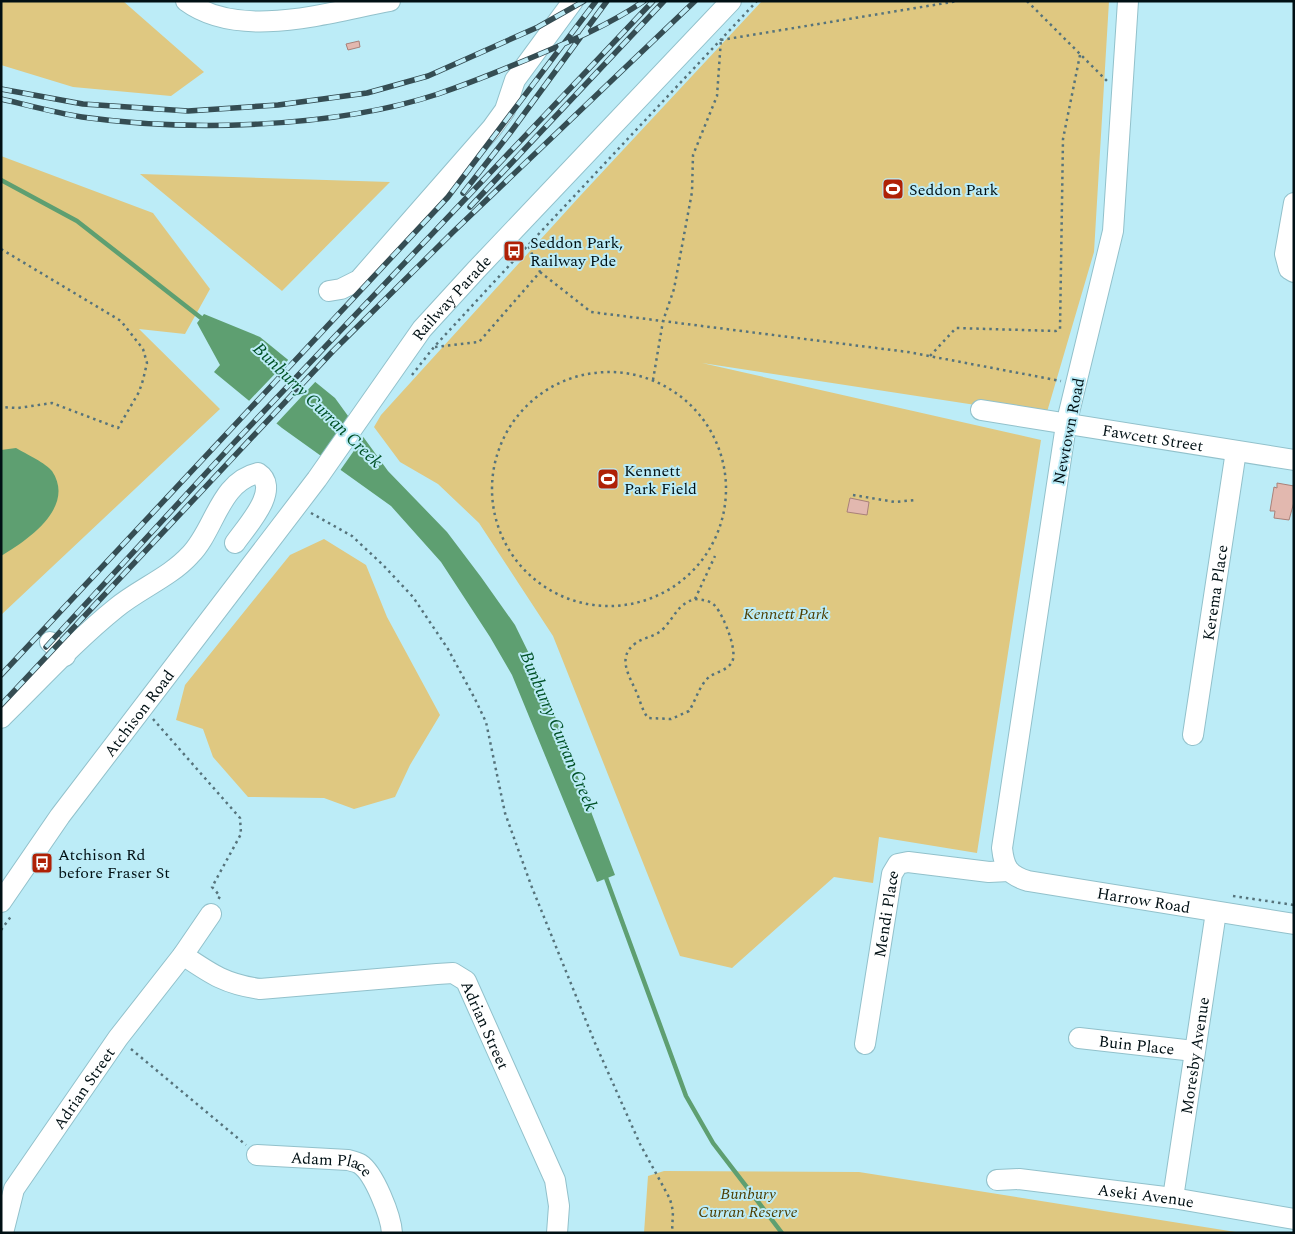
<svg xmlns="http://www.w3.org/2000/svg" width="1295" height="1234" viewBox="0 0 1295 1234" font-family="Spectral,serif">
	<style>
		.green { fill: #dfc881 }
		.water { fill: #5e9f71 }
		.pier { fill: #bcecf7 }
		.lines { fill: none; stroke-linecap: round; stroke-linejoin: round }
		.stream { stroke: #5e9f71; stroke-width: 4.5 }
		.building { fill: #e2b8af; stroke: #a98179 }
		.minor-casing { stroke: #92c1cb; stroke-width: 22 }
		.path { stroke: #56737b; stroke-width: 2.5; stroke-dasharray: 2.5 4; stroke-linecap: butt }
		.minor { stroke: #fff; stroke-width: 20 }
		.rail-casing { stroke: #354d53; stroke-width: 5.5 }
		.rail { stroke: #bcecf7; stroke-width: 4; stroke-dasharray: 11; stroke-linecap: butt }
		.labels { text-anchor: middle; stroke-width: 4; stroke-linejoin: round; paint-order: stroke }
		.poi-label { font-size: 16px; fill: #011014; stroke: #bcecf7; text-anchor: start }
		.street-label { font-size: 16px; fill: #011014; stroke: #bcecf7 }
		.park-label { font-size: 16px; font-style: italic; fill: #4d3d00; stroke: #bcecf7 }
		.water-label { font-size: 18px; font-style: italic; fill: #005126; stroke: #bcecf7 }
	</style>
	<rect width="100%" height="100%" fill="#bcecf7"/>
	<path class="green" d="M1 1H123L204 72 171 96 73 87 1 65Z
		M762 1H1109L1094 252 1047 412 1035 414 702 363 1041 440 977 853 879 837 873 883 834 877 732 968 680 956 553 636 479 523 438 484 400 462 374 427 381 415 580 196Z
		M1 156 153 213 210 289 185 334 139 329 220 409 1 615Z
		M140 174 390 182 282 291Z
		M324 539 366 565 387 617 440 715 410 765 395 797 354 809 324 798 248 797 213 757 203 729 176 720 185 685 290 555Z
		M664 1171 859 1172 1242 1233H644L648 1176Z"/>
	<path class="water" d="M204 314 260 337 335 398 388 471 447 532 481 577 515 625 539 674 615 875 597 882 512 675 490 637 441 562 391 506 282 428 214 372 220 365 197 323Z
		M16 448C25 453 47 464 52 471 76 507 28 540 1 556V450Z"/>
	<path class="pier" d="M290 358 317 380 275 425 248 402Z
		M352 417 365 435 339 472 321 460Z"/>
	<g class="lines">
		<path class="stream" d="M1 180 77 221 205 321
			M605 875 686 1096 713 1143 782 1233"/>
	</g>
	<path class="building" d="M359 41 360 47 348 50 346 44Z
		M1277 483 1294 486V502L1289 520 1274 518 1275 511H1270L1274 487 1277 488Z
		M850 498 869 502 867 515 847 512Z"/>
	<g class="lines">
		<g class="minor-casing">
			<g id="minor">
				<path d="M186 1C240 41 329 12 390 1"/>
				<path id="s1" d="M1128 1 1113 231 1066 425 1002 848C1004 867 1008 875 1028 881L1294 924"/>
				<path d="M1294 203 1285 254 1289 269 1294 272"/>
				<path d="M329 291 341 289 359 280 492 128 505 110 515 80 573 1"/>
				<path id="s2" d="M981 410 1294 460"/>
				<path d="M50 642 65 656"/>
				<path d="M1 718C39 681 75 641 116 608 139 589 170 577 190 555 215 530 219 482 258 473 282 489 246 527 235 543"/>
				<path id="s3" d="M1193 735 1236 451"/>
				<path id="s4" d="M1 902 60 816 317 479 422 329 476 270 731 1"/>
				<path id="s5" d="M183 955C211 974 225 984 260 989L437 974 453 973 466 981 555 1180 559 1206 557 1233"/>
				<path id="s6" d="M1079 1038 1194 1051"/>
				<path id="s7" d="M865 1044 892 874 898 864 908 862 989 872 1009 871"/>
				<path id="s8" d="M257 1155 348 1160C352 1161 357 1162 360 1164 374 1173 391 1216 392 1233"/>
				<path id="s9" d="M997 1180 1019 1179 1173 1198 1294 1219"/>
				<path id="s10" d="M1173 1198 1216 912"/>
				<path id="s11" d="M3 1233 14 1189 118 1038 183 955 211 914"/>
			</g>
		</g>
		<path class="path" d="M1027 1 1107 81
			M721 40 958 1
			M1 249 121 321 143 349 147 363 143 380 139 392 118 428 52 403 18 408 1 407
			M540 272 591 312 908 352 1061 381
			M435 347 479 342 540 272 528 245
			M930 356 956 328 1056 331 1060 329 1063 139 1080 55
			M492 489a117 117 0 1 1 234 0a117 117 0 1 1-234 0Z
			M412 375 434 347 518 256 757 1
			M653 380 663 321 674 289 692 192 693 155 717 96 721 39
			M853 495 895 502 915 500
			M311 513 352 536 383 565 413 597 448 649 475 699 486 722 505 813 531 885 595 1043 640 1144 670 1199 673 1211 672 1233
			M695 599C703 600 711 600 716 607 724 617 738 651 732 662 728 670 716 672 709 677 699 686 696 700 689 711L671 719 648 718C642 710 640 700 636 691 628 674 617 656 636 643 644 637 655 637 663 629 675 617 677 604 695 599Z
			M695 599 715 556
			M153 719 240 818 241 834 212 887 220 896 218 900
			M1233 896 1294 905
			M1 930 12 915
			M131 1049 246 1145"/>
		<use href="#minor" class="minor"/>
		<g class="rail-casing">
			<path id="rail" d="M1 89 83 104 188 111 278 105 367 93 428 76 538 27 584 1
				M1 99C28 105 55 113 82 117 189 132 335 128 438 94 470 83 502 70 533 57 571 41 609 25 644 1
				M463 193 510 133 607 1
				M470 207 664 1
				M46 647 231 446 653 1
				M1 675 448 197 596 1
				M1 705 333 351 453 232 695 1"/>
		</g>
		<use href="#rail" class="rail"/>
	</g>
	<defs>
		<g id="stadium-square" transform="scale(1.125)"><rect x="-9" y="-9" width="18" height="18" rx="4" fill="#af2106" stroke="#bcecf7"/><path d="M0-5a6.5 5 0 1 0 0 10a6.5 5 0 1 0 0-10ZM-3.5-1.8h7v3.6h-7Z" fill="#fff"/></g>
		<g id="bus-square" transform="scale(1.125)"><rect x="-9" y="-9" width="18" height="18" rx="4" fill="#af2106" stroke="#bcecf7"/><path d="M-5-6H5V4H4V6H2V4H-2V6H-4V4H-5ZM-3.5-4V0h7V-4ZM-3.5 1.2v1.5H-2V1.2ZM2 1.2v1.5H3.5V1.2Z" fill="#fff"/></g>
	</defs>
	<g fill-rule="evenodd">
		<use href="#stadium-square" x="893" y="189"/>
		<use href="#bus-square" x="514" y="251"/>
		<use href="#stadium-square" x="608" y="479"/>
		<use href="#bus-square" x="42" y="863"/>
	</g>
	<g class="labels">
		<g class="poi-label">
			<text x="909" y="195">Seddon Park</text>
			<text x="530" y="248">Seddon Park,<tspan x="530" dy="18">Railway Pde</tspan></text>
			<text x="624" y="476">Kennett<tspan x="624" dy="18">Park Field</tspan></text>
			<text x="58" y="860">Atchison Rd<tspan x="58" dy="18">before Fraser St</tspan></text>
		</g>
		<g class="street-label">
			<text dy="6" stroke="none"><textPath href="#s4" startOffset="754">Railway Parade</textPath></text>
			<text transform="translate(1068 431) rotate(-79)" y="6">Newtown Road</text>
			<text dy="6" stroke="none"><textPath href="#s2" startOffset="174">Fawcett Street</textPath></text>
			<text dy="6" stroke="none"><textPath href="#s3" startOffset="144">Kerema Place</textPath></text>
			<text dy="6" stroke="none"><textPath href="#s4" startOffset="234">Atchison Road</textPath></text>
			<text dy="6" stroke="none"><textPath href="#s1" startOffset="1021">Harrow Road</textPath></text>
			<text dy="6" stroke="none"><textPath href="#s7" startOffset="132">Mendi Place</textPath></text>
			<text dy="6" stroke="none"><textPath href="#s5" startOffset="342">Adrian Street</textPath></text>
			<text dy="6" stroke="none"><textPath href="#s6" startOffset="58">Buin Place</textPath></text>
			<text dy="6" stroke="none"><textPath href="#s10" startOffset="144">Moresby Avenue</textPath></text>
			<text dy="6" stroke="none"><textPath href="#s11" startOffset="168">Adrian Street</textPath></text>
			<text dy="6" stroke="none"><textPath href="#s8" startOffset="76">Adam Place</textPath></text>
			<text dy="6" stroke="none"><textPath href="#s9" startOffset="150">Aseki Avenue</textPath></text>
		</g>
		<g class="park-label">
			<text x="786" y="619">Kennett Park</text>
			<text x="748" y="1199">Bunbury<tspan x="748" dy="18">Curran Reserve</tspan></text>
		</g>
		<g class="water-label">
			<text transform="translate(318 405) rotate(44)" y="6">Bunburry Curran Creek</text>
			<text transform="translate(559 731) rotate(67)" y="6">Bunburry Curran Creek</text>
		</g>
	</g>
	<rect width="1295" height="1234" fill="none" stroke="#011014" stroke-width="5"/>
</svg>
